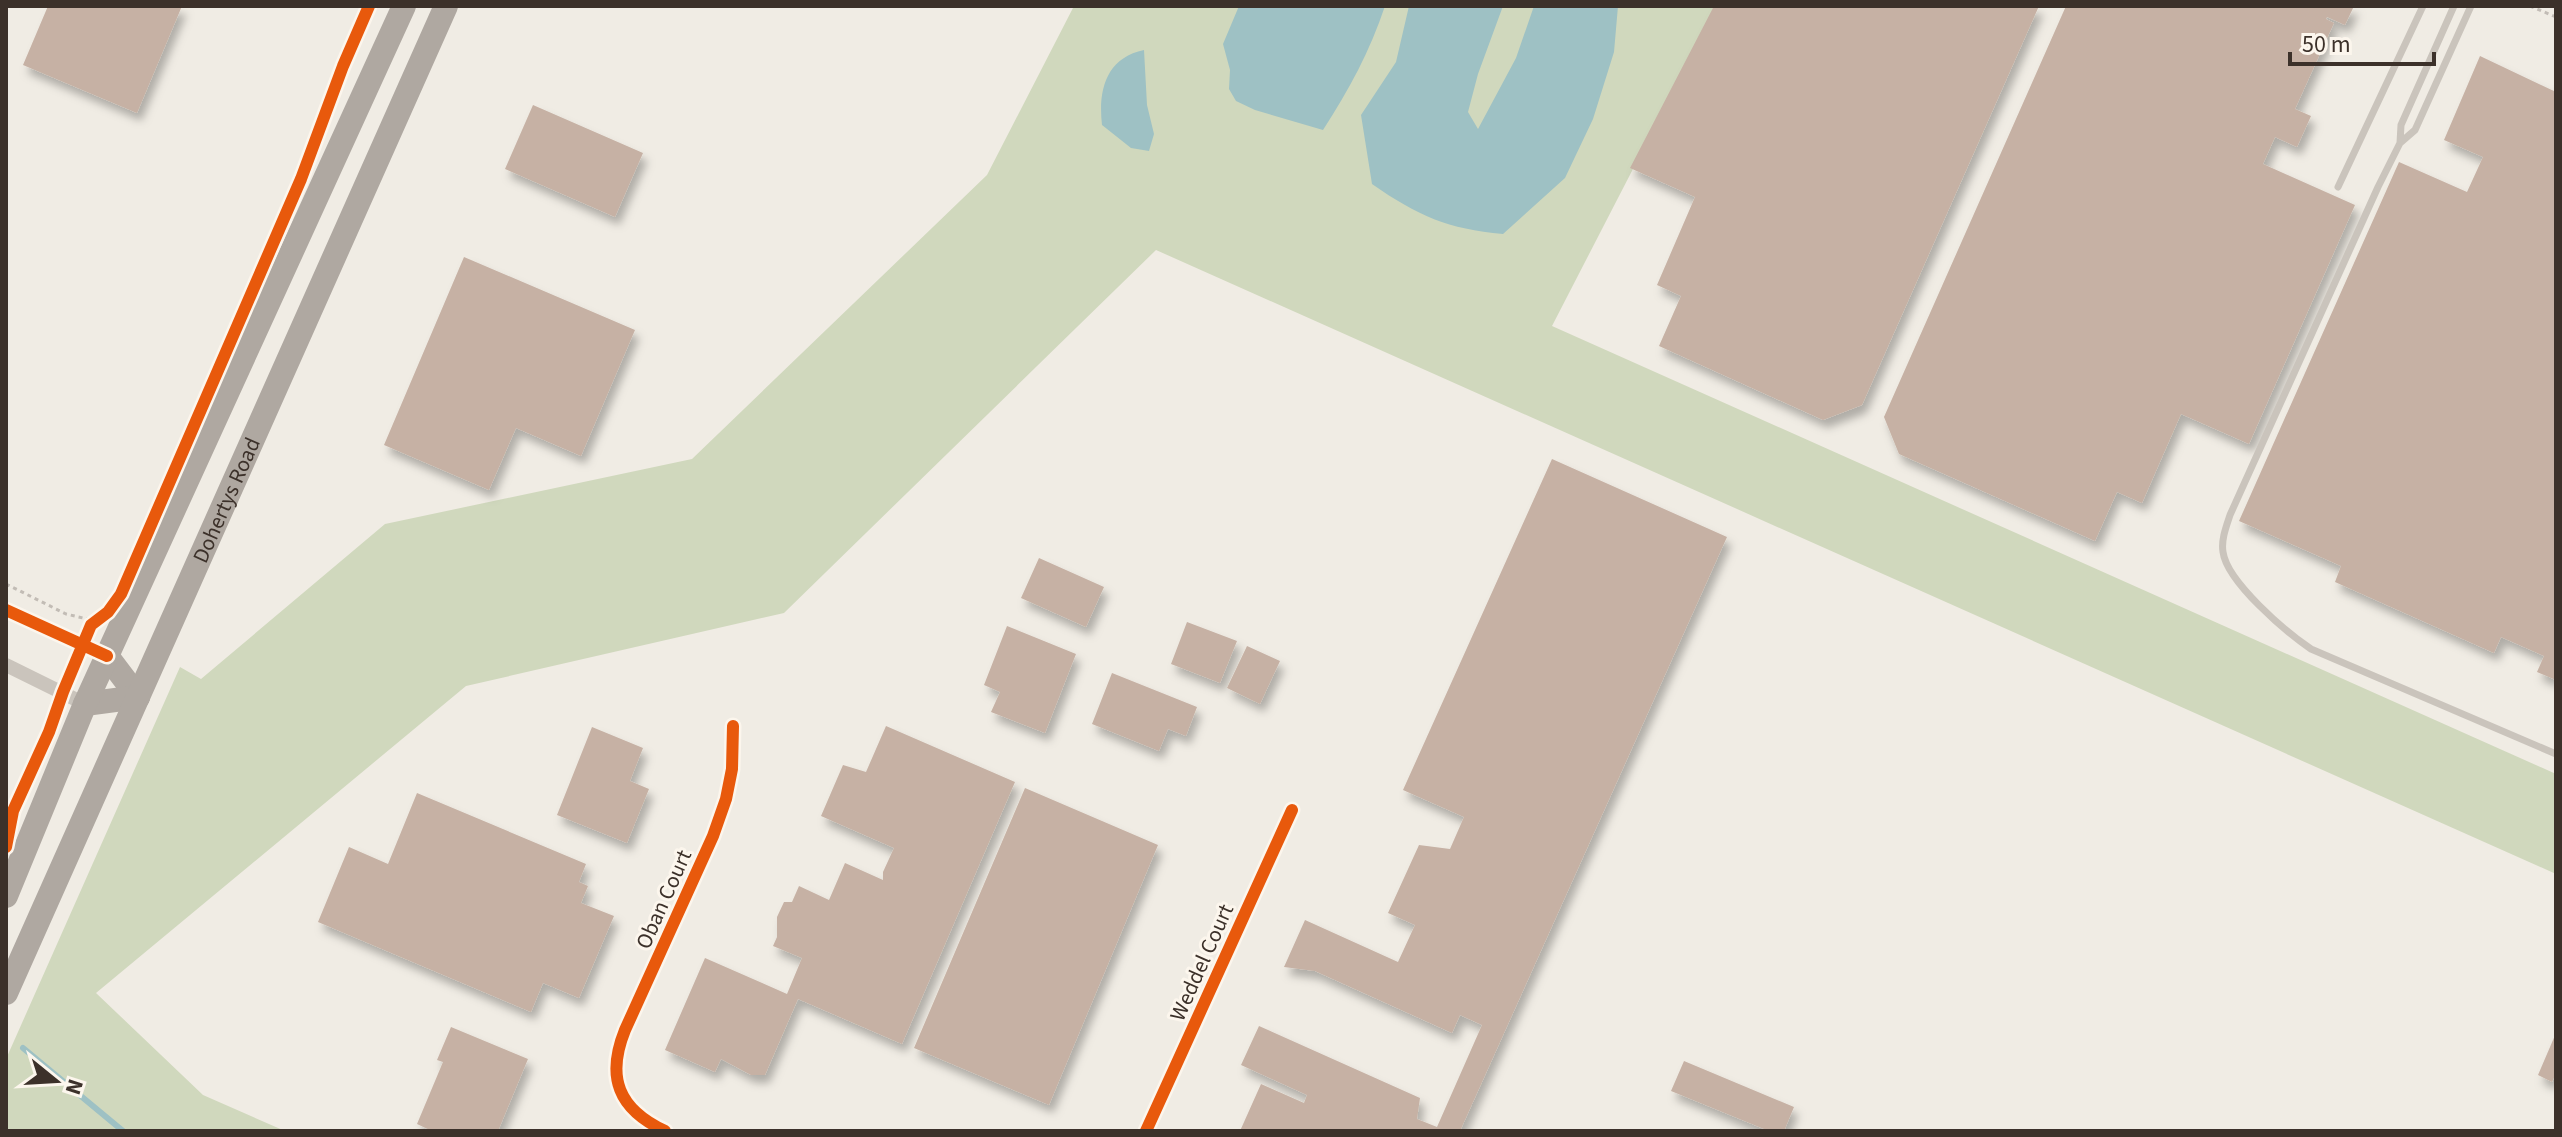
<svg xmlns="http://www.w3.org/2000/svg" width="2562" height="1137" viewBox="0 0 2562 1137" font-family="'Source Sans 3',sans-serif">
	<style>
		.green { fill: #d0d8bd }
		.water { fill: #9ec1c4 }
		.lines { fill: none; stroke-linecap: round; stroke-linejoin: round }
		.stream { stroke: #9ec1c4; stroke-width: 6 }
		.building { fill: #c6b1a4; filter: url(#shadow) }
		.path { stroke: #c2bcb5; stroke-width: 3; stroke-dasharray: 4 4; stroke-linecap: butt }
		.service { stroke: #cac4bc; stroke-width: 7 }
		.minor { stroke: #cac4bc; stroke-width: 14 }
		.primary { stroke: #afa8a1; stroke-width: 24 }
		.cycleway-casing { stroke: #fcf6ed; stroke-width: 17 }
		.cycleway { stroke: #e8590c; stroke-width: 12 }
		.labels { text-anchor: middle; stroke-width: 6; stroke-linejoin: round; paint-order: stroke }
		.street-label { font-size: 22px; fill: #3c312a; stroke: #fcf6ed }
	</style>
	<defs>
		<filter id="shadow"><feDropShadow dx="4.5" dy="8" stdDeviation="4" flood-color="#0004"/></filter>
	</defs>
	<rect width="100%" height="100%" fill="#f0ece4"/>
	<path class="green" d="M1074 6H1717L1552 326 2556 774V874L1156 250 784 613 466 686 96 993 203 1095 285 1131H6V1059L180 667 201 679 385 524 692 459 987 175Z"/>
	<path class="water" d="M1239 6H1385C1370 51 1349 90 1323 130L1255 110 1236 101 1229 89 1230 70 1223 44Z
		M1409 6H1503L1478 74 1468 112 1478 129 1516 58 1534 6H1618L1614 52 1593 119 1565 178 1503 234C1448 229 1418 216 1372 184L1361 115 1396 62Z
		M1144 50 1147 105 1154 134 1149 151 1131 148 1102 125C1098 90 1106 58 1144 50Z"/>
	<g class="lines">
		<path class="stream" d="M23 1048 123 1131"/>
	</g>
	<path class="building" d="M48 6H182L137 113 23 65Z
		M1714 6H2039L1862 405 1823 420 1659 346 1681 296 1657 285 1695 197 1630 168Z
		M2066 6H2354L2345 25 2327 17 2326 19 2334 23 2295 109 2311 116 2297 147 2275 137 2263 164 2355 205 2249 444 2181 414 2142 503 2117 492 2095 541 1899 454 1884 417Z
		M2480 56 2556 92V680L2537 672 2544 656 2501 637 2494 653 2335 582 2341 566 2239 521 2399 162 2467 192 2483 157 2444 140Z
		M533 105 643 153 615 217 505 169Z
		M464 257 635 330 581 456 516 428 489 490 384 445Z
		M1552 459 1727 537 1460 1131H1240L1261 1084 1304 1103 1307 1095 1241 1065 1259 1026 1420 1098 1417 1119 1437 1127 1482 1025 1460 1015 1452 1033 1315 971 1284 967 1305 920 1398 962 1415 925 1388 913 1419 845 1450 849 1464 817 1403 790Z
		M1039 558 1104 587 1086 627 1021 598Z
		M1187 622 1237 641 1220 683 1171 664Z
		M1007 626 1076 654 1045 733 991 712 1000 692 984 685Z
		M1247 646 1280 661 1260 704 1227 688Z
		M1112 673 1197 707 1186 736 1168 729 1159 751 1092 724Z
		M886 726 1015 782 902 1044 798 999 765 1075H751L721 1059 715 1072 665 1050 705 958 787 994 802 958 773 946 777 937V917L784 902H792L799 886 829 900 845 863 883 880V872L894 848 821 816 843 765 866 772Z
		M592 727 643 748 630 781 649 789 627 843 557 815Z
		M1025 788 1158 845 1049 1105 914 1048Z
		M417 793 586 864 579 882 588 886 581 903 614 916 579 998 543 983 531 1012 318 922 349 847 388 864Z
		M451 1027 528 1059 498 1131H432L417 1124 443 1062 437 1060Z
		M2556 1033V1073L2552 1082 2538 1075Z
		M1684 1061 1794 1107 1784 1131H1769L1671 1091Z"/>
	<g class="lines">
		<path class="path" d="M2530 6 2556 17
			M6 584 66 614 96 621"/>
		<path class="service" d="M2471 6 2415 130 2400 143 2378 187 2230 515C2226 527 2221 540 2223 552 2227 582 2286 632 2311 649L2556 754
			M2400 143 2401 125 2454 6
			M2338 187 2423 6"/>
		<path class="minor" d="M6 610 107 656
			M6 665 85 704
			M665 1131C618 1109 606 1077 625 1030L713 836 726 799 732 769 733 726
			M1146 1131 1292 810"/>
		<g class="primary">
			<path d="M107 656 138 697"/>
			<path d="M85 704 138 697"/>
			<path d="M6 896 85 704 404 6"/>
			<path id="s1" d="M6 993 446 6"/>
		</g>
		<g class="cycleway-casing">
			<path id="cycleway" d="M6 610 107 656
				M6 847 13 811 49 732 63 692 91 625 108 612 121 594 301 179 343 66 369 6
				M665 1131C618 1109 606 1077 625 1030L713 836 726 799 732 769 733 726
				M1146 1131 1292 810"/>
		</g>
		<use href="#cycleway" class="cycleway"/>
	</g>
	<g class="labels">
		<g class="street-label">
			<text dy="8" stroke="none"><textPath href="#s1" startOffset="540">Dohertys Road</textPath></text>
			<text transform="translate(663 899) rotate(-66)" y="8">Oban Court</text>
			<text transform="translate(1201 962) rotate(-66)" y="8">Weddel Court</text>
		</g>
	</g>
	<rect width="2562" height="1137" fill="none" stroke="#3c312a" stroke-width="16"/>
	<g transform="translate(56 1081) rotate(108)" stroke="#fcf6ed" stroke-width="6" paint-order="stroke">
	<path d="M0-6L14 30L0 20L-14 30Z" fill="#3c312a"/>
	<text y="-12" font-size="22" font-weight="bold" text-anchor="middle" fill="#3c312a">N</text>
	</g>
	<path d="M2290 52v12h144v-12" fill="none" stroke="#3c312a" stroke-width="4"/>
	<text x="2302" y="52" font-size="24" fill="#3c312a" stroke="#fcf6ed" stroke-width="6" paint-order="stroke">50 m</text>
</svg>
